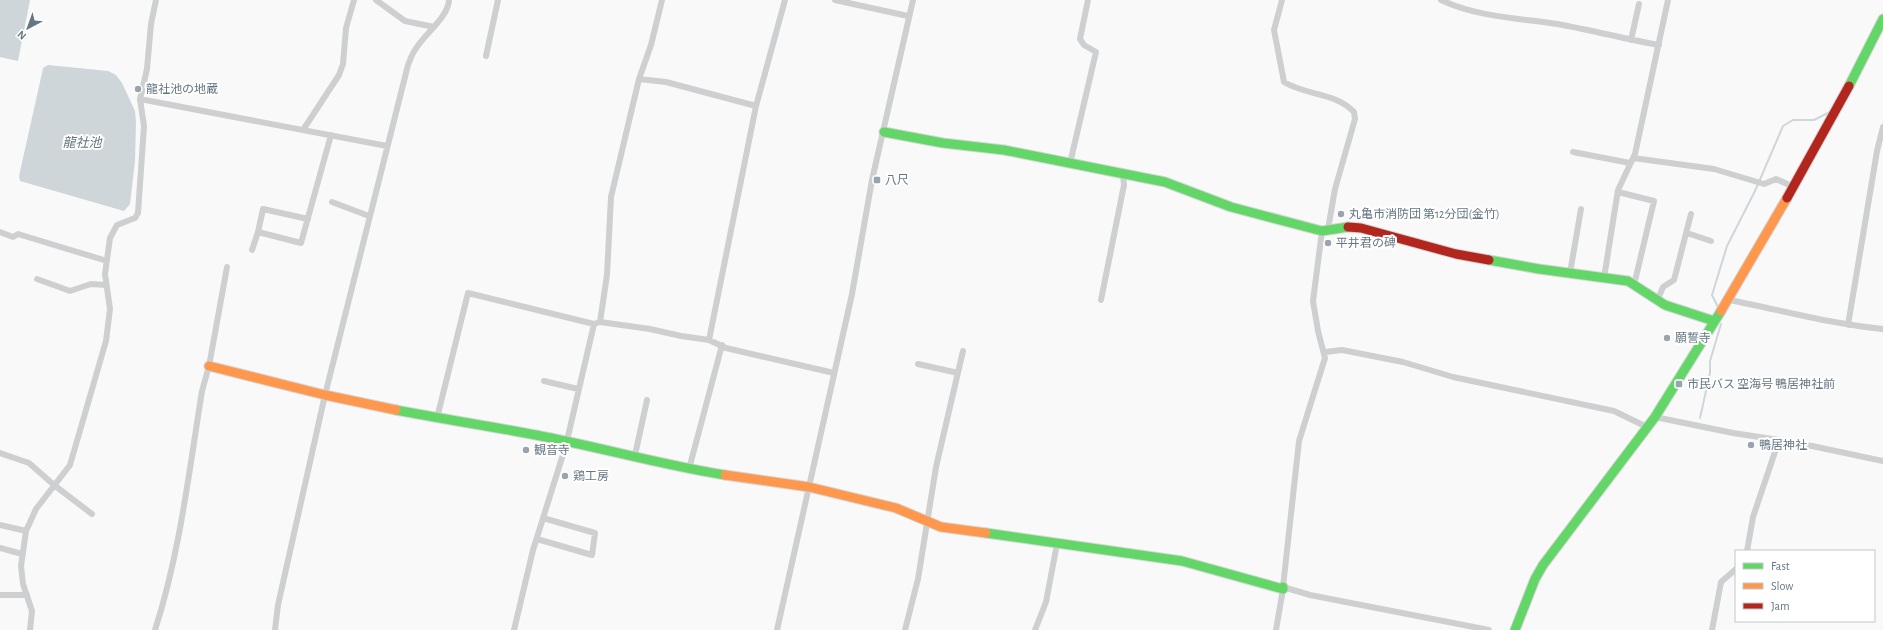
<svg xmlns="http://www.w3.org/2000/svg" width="1883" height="630" viewBox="0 0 1883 630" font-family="'Alegreya Sans','Noto Sans JP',sans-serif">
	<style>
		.water { fill: #ced6d9 }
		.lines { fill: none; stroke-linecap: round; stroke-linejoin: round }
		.stream { stroke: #ced6d9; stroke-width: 2 }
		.fast-casing { stroke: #d5d6d7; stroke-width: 11 }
		.slow-casing { stroke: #d5d6d7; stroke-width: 11 }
		.jam-casing { stroke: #d5d6d7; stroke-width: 11 }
		.street { stroke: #cecfd0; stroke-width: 6 }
		.fast { stroke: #63d668; stroke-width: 9 }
		.slow { stroke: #ff974d; stroke-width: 9 }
		.jam { stroke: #b3261e; stroke-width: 9 }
		.poi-dot { fill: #99a4ac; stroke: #fff; stroke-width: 1.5 }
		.labels { text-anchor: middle; stroke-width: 4; stroke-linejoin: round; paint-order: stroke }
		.poi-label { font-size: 12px; fill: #657683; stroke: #fff; text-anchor: start }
		.water-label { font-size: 13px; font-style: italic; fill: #60757c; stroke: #fff }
	</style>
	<rect width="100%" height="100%" fill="#f9f9f9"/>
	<path class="water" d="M0 0H30L18 61 0 57Z
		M48 65 108 71 116 75 122 83 135 111 136 122 135 161 130 204 124 211 20 181 19 176 42 73 43 68Z"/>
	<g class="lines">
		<path class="stream" d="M1719 309 1712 295 1727 246 1755 191 1783 126 1793 120H1814L1832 111
			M1700 418 1710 373V361L1721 324"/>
		<g class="fast-casing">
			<path id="fast" d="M1849 86 1883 19
				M884 132 943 143 1004 150 1165 182 1231 207 1322 231 1348 227
				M1489 260 1539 269 1628 281 1665 305 1714 321
				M396 410C442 419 489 426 536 435 599 447 662 465 725 475
				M986 533 1182 561 1283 589V587
				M1515 630 1535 579 1543 565 1655 417 1721 311"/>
		</g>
		<g class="slow-casing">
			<path id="slow" d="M1721 311 1787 198
				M209 366 325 395 396 410
				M725 475 809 487 896 508 941 527 986 533"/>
		</g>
		<g class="jam-casing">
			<path id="jam" d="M1787 198 1849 86
				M1348 227 1361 228 1456 254 1489 260"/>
		</g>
		<path class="street" d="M376 0 405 21 434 27
			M835 0 908 16
			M1282 0 1274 30 1284 82C1307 96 1335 92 1354 112L1355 119 1335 189 1328 229
			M1441 0C1477 17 1518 18 1557 24 1591 30 1625 39 1659 45
			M1631 40 1639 4
			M486 56 498 0
			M639 79 666 82 756 106
			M140 99 387 146
			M303 130 339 75 343 64 346 28 354 0
			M1573 152 1630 163
			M1633 158 1714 169 1764 184 1776 179 1794 187
			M1074 165 1071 159 1096 52 1084 45 1080 39 1088 0
			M1618 192 1654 201 1634 285
			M332 202 369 216
			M308 219 263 209 258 232 301 243 331 135
			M1322 231 1313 301 1318 331 1325 358 1299 441 1283 587 1310 595 1489 630
			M0 232 13 237 18 234 107 261
			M1687 233 1711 241
			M252 250 258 232
			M1570 273 1581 209
			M1604 278 1618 190 1635 154 1668 0
			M37 279 70 291 91 284 106 285
			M1101 300 1124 185 1123 174
			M1729 300C1781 310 1831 324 1883 329
			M1657 301 1663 287 1674 280 1691 214
			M600 322 607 275 611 197 639 79 651 45 662 0
			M1848 325 1877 151 1883 127
			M709 340 756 106 785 0
			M1325 352 1342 350 1403 362 1453 377 1614 411 1647 427
			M918 364 958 373
			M544 381 578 389
			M1655 417 1733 433 1779 440 1793 444 1812 446 1883 461
			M437 418 468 293 594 324 600 322 650 329 681 336 709 340 726 348 834 373
			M0 453 29 463 54 485 92 514
			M635 455 647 400
			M689 469 722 345
			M0 525 26 531
			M537 539 592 555 595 533 543 518
			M0 548 22 554
			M1747 551 1753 517 1779 440
			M0 595H27
			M30 630 32 611 23 584 21 566 26 531 36 509 70 465 106 341 110 309 105 274 110 238 117 225 135 218 138 213 144 126 140 99 147 69 151 24 156 0
			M155 630C180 553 189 471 202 391L209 366 227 267
			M275 630 278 605 325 395 408 65C410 60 412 54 415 50 423 35 448 18 449 0
			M514 630 533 550 566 445 594 324
			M777 630 852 294 872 180 913 0
			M905 630 918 579 936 467 963 351
			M1035 630 1046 602 1057 544
			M1276 630 1283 589
			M1712 630 1721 582 1736 569"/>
		<use href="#fast" class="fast"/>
		<use href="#slow" class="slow"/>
		<use href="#jam" class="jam"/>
	</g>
	<g class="poi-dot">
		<circle cx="138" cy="89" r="4"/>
		<rect x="873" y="176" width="8" height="8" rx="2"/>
		<circle cx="1341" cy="214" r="4"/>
		<circle cx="1328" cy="243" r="4"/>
		<circle cx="1667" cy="338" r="4"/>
		<rect x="1675" y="380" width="8" height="8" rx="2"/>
		<circle cx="1751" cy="445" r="4"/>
		<circle cx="526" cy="450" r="4"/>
		<circle cx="565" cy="476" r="4"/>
	</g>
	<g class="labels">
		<g class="poi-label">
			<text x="146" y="93">龍社池の地蔵</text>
			<text x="885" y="184">八尺</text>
			<text x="1349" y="218">丸亀市消防団 第12分団(金竹)</text>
			<text x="1336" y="247">平井君の碑</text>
			<text x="1675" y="342">願誓寺</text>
			<text x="1687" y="388">市民バス 空海号 鴨居神社前</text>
			<text x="1759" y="449">鴨居神社</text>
			<text x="534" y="454">観音寺</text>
			<text x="573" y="480">鶏工房</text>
		</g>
		<g class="water-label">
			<text x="82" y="147">龍社池</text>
		</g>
	</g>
	<rect x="1735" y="550" width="140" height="72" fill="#ffffff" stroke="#c1c8cd"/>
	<rect x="1743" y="563" width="20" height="6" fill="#63d668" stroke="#c1c8cd"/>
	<text x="1771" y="570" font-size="12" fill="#657683">Fast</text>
	<rect x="1743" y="583" width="20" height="6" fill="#ff974d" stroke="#c1c8cd"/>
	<text x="1771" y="590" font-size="12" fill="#657683">Slow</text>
	<rect x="1743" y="603" width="20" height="6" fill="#b3261e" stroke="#c1c8cd"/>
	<text x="1771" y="610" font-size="12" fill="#657683">Jam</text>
	<g transform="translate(28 28) rotate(221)" stroke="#ffffff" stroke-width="3" paint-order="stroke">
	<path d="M0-3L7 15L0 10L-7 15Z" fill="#657683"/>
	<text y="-6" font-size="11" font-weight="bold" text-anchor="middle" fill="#657683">N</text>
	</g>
</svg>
